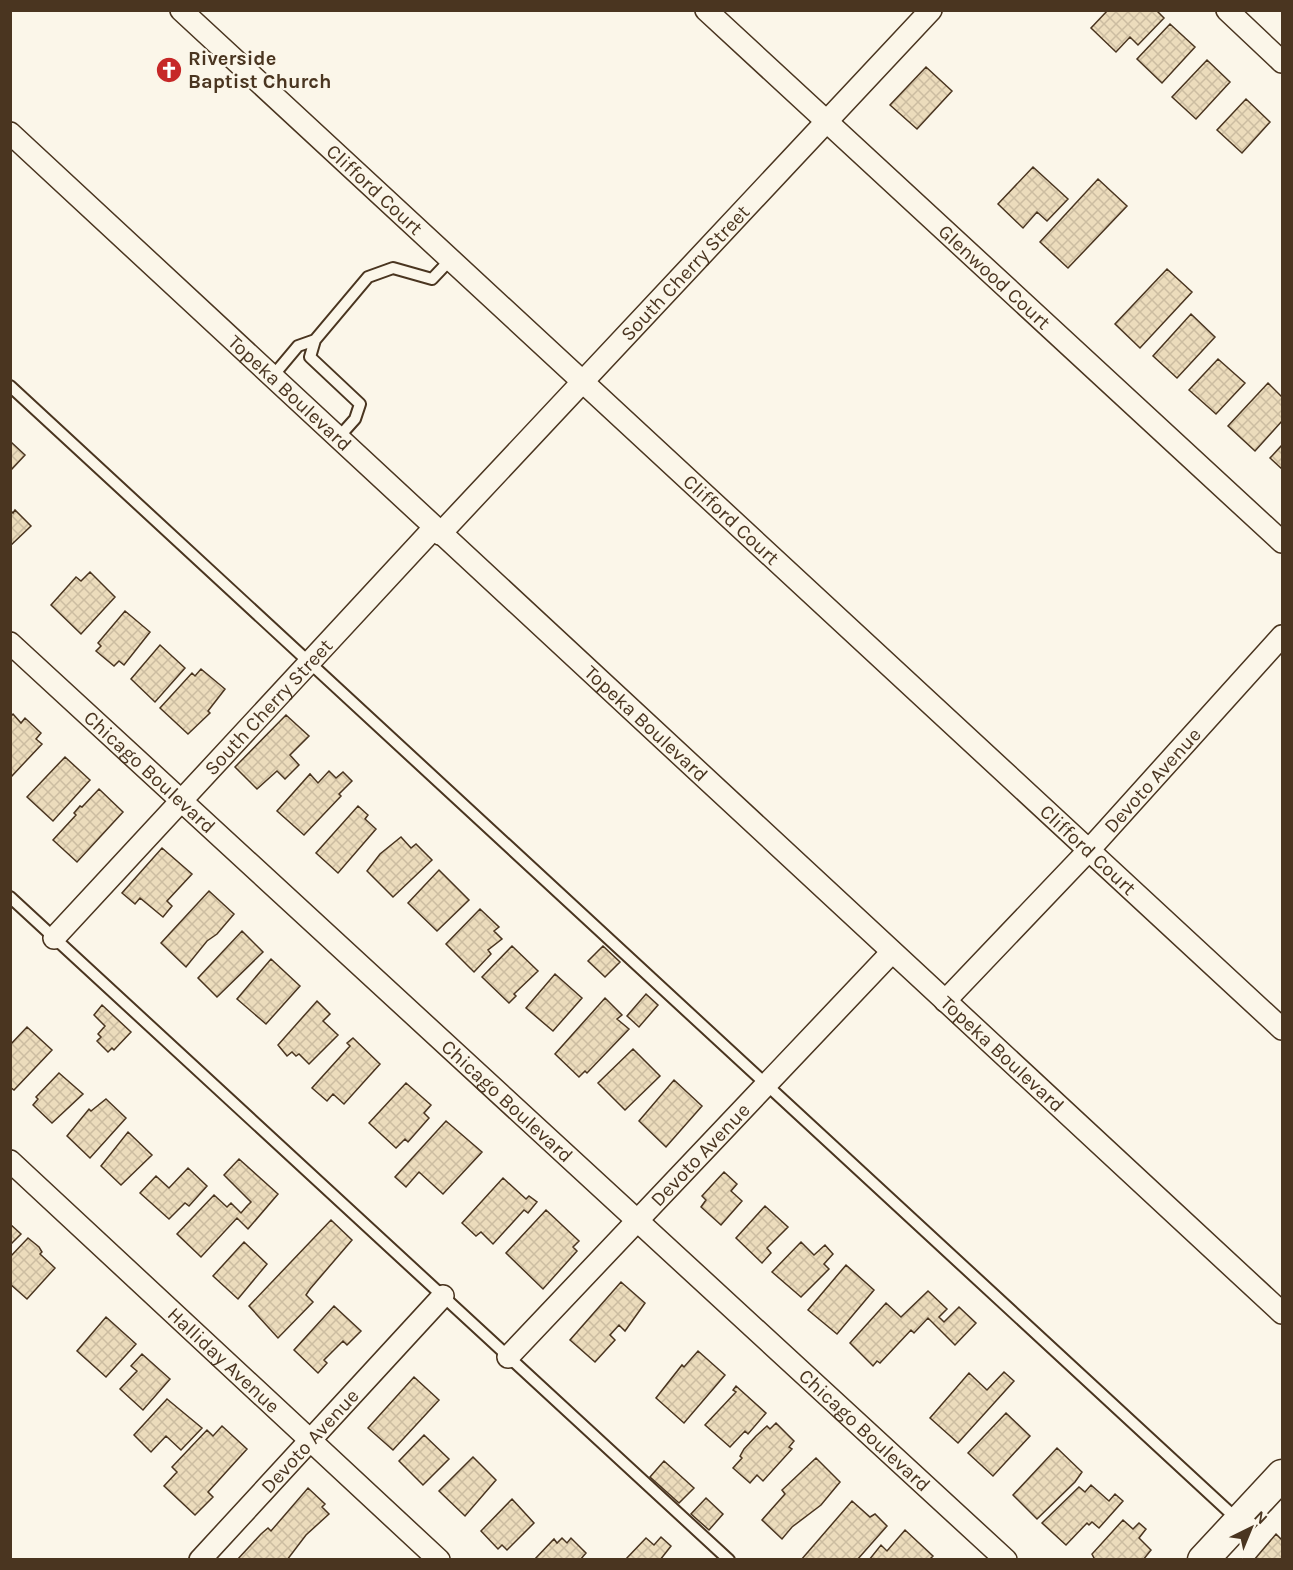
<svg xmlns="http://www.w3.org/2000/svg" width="1293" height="1570" viewBox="0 0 1293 1570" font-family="Karla,sans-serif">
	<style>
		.building { fill: url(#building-cross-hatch); stroke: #4a3520; stroke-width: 1.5 }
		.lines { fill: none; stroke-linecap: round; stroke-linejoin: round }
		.lane-casing { stroke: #4a3520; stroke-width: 14 }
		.street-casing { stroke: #4a3520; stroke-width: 24 }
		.secondary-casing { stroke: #4a3520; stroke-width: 33 }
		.lane { stroke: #fbf6e9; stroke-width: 10 }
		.street { stroke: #fbf6e9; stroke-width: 21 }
		.secondary { stroke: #fbf6e9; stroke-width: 30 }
		.labels { text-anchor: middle; stroke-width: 4.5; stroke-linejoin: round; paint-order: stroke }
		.poi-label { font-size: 20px; font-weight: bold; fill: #4a3520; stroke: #fbf6e9; text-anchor: start }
		.street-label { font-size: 20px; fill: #4a3520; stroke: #fbf6e9 }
	</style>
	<defs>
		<pattern id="building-cross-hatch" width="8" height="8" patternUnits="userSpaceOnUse" patternTransform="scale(1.5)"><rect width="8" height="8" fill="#ecdcbc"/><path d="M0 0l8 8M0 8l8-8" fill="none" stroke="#ccbda1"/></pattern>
	</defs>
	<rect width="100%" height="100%" fill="#fbf6e9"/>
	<path class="building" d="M1108 10H1156L1164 18 1138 45 1130 37 1116 52 1091 28Z
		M1170 24 1195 47 1162 83 1137 59Z
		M1207 60 1230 82 1196 119 1172 97Z
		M926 67 952 91 917 129 890 105Z
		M1246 99 1270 122 1242 153 1217 130Z
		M1033 167 1068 199 1047 221 1037 212 1023 228 998 204Z
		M1098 179 1127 206 1068 268 1040 242Z
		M1167 269 1192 292 1140 348 1115 324Z
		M1191 314 1215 337 1177 378 1153 356Z
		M1218 359 1245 383 1216 414 1189 390Z
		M1268 383 1282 397V421L1255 451 1228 426Z
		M11 442 25 455 10 471V443Z
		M1282 445V469L1270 458Z
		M10 510 13 513 15 510 31 526 10 546Z
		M90 572 115 597 81 634 51 605 76 577 81 581Z
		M125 611 150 632 124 665 119 661 114 666 96 651 101 646 98 643Z
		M160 645 185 668 155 702 131 679Z
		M201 669 225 689 208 711 210 713 188 734 160 708 192 673 195 676Z
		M13 714 21 723 25 718 41 733 36 739 42 744 10 778V717Z
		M286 715 309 736 290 755 299 765 285 779 277 771 257 789 235 767Z
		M65 757 90 780 53 821 27 797Z
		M329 771 336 778 343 772 352 781 339 794 341 796 304 835 277 811 310 774 318 783Z
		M99 789 123 812 77 862 53 840 76 815 74 813 80 806 82 807Z
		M358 806 368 815 365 819 376 829 338 873 316 853Z
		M401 837 411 848 416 844 432 860 393 897 367 871 380 854Z
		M162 848 192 874 167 901 172 906 163 917 140 898 135 904 122 893Z
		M439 870 469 900 437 931 408 903Z
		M209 891 234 914 217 934 207 941 186 967 161 943Z
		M480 909 499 927 494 931 502 939 488 950 491 954 474 972 446 944Z
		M242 931 263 952 217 997 198 978Z
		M512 946 538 971 514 994 516 996 509 1003 482 977Z
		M603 946 620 962 605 977 588 961Z
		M271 959 300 986 266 1024 237 999Z
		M555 974 582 998 553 1031 526 1008Z
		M646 994 658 1005 639 1027 627 1016Z
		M605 998 622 1015 617 1019 629 1029 587 1073 585 1071 579 1077 555 1054Z
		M317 1001 330 1014 323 1021 338 1035 309 1064 299 1054 296 1056 292 1052 287 1056 278 1045Z
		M102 1005 131 1032 114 1050 112 1048 108 1052 97 1041 101 1037 98 1034 105 1026 94 1015Z
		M27 1027 52 1050 14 1090 10 1087V1045Z
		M353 1038 380 1064 344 1104 333 1094 327 1101 312 1088 350 1046 347 1043Z
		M633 1049 660 1076 625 1110 598 1083Z
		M59 1073 83 1094 52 1123 33 1105 38 1099 36 1097Z
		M674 1080 702 1106 666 1147 639 1121Z
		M406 1083 431 1105 424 1113 429 1118 408 1142 405 1139 396 1148 369 1123Z
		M106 1099 126 1118 90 1158 67 1136 89 1109 91 1111Z
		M446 1121 482 1152 443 1194 419 1172 406 1187 395 1177Z
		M128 1132 152 1155 121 1185 101 1166Z
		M239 1159 278 1194 248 1229 237 1218 201 1257 177 1234 214 1195 227 1207 231 1203 241 1213 247 1206 251 1202 224 1175Z
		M188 1168 207 1186 189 1206 185 1203 169 1219 140 1193 156 1176 169 1188Z
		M724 1172 737 1184 731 1191 742 1201 721 1225 701 1207 706 1200 702 1196Z
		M503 1178 526 1199 529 1196 537 1202 528 1213 524 1210 493 1244 481 1232 476 1236 462 1223Z
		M765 1206 788 1227 767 1248 771 1253 762 1263 736 1238Z
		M546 1210 579 1241 573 1247 577 1251 543 1289 506 1253Z
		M331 1220 352 1240 310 1289 306 1295 313 1302 278 1338 249 1306Z
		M10 1224 21 1234 10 1245Z
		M28 1238 39 1247 42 1252 40 1254 55 1268 27 1299 10 1284V1257Z
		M244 1242 267 1264 238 1299 213 1276Z
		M801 1242 814 1255 825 1245 833 1254 824 1264 829 1269 801 1297 772 1272Z
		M846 1265 874 1290 837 1334 808 1310Z
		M621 1282 645 1303 625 1331 619 1325 610 1335 615 1340 595 1362 570 1340Z
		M928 1291 947 1309 939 1317 944 1322 959 1307 976 1323 955 1345 928 1318 914 1333 911 1330 880 1363 877 1361 873 1366 850 1343 886 1303 901 1317Z
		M334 1306 361 1331 347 1345 343 1341 324 1360 327 1363 318 1373 294 1350Z
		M106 1317 136 1344 106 1377 77 1351Z
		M698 1351 725 1375 684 1423 656 1398 682 1365 684 1367Z
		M142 1354 170 1379 143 1410 120 1389 137 1371 131 1366Z
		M1004 1372 1014 1381 958 1443 930 1418 969 1373 987 1390Z
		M414 1377 439 1400 393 1450 368 1428Z
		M736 1386 766 1413 748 1434 745 1431 730 1447 705 1425 736 1392 733 1390Z
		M167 1399 202 1428 181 1450 166 1436 151 1452 134 1435Z
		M1006 1413 1030 1436 993 1476 968 1453Z
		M776 1423 794 1441 789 1447 792 1449 763 1481 757 1475 750 1483 733 1468 742 1458 740 1456 744 1449 756 1436 767 1426 770 1429Z
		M222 1426 247 1449 208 1492 213 1497 195 1515 164 1486 177 1472 172 1467 207 1430 213 1436Z
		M424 1435 449 1459 423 1485 399 1461Z
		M1057 1448 1082 1472 1075 1482 1037 1519 1013 1495Z
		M473 1457 496 1480 465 1516 439 1491Z
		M816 1458 840 1482 821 1505 792 1527 782 1539 762 1520 785 1494 782 1490Z
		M664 1461 694 1488 679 1503 650 1477Z
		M1091 1485 1109 1501 1115 1494 1123 1501 1099 1528 1092 1522 1089 1525 1087 1523 1066 1545 1042 1523 1079 1487 1085 1492Z
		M308 1488 325 1504 322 1507 329 1514 306 1535 287 1560H237L261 1534 268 1528 271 1531Z
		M706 1498 723 1514 709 1530 691 1514Z
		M512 1499 534 1523 507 1550 502 1545 498 1549 481 1531Z
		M852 1501 870 1517 875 1514 887 1526 857 1560H801Z
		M1123 1520 1133 1529 1139 1523 1146 1529 1139 1538 1151 1550 1143 1560H1095L1092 1554Z
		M905 1530 933 1556 929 1560H869L881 1545 887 1551Z
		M1276 1534 1282 1540V1560H1254Z
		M661 1537 671 1546 660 1560H625L646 1538 654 1545Z
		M562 1538 567 1543 571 1538 586 1553 580 1560H534L554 1539 557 1543Z"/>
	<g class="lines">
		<g class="lane-casing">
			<path id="lane" d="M272 377 298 346 315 340
				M10 386 1238 1520
				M338 438 355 419 360 404 310 357 315 340 368 277 393 268 432 279 451 259
				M10 897 729 1560"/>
		</g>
		<g class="street-casing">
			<g id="street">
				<path id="s1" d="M181 10 1282 1029"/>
				<path id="s2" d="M706 10 1282 542"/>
				<path d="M1227 10 1282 62"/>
				<path id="s3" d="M10 133 1282 1313"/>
				<path id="s4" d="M440 534 931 10"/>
				<path id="s5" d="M10 643 1006 1560"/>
				<path id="s6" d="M54 938 434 528"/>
				<path id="s7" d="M945 1001 1089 850 1282 636"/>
				<path id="s8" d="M10 1161 439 1560"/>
				<path id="s9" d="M508 1357 892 952"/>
				<path id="s10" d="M200 1560 443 1296"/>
			</g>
		</g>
		<g class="secondary-casing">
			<path id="secondary" d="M1203 1560 1282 1475"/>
		</g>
		<use href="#lane" class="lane"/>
		<use href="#street" class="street"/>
		<use href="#secondary" class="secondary"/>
	</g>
	<defs>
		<g id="church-disc" transform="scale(1.35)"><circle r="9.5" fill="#c62828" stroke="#fbf6e9"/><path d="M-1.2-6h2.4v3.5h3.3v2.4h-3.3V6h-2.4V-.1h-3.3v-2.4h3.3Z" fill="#fff"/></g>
	</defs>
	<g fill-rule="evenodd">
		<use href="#church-disc" x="169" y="70"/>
	</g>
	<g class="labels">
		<g class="poi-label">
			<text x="188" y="65">Riverside<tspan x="188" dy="23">Baptist Church</tspan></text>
		</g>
		<g class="street-label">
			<text dy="7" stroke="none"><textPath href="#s1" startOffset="264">Clifford Court</textPath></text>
			<text dy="7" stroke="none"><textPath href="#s4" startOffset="358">South Cherry Street</textPath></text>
			<text dy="7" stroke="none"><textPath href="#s2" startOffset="393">Glenwood Court</textPath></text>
			<text dy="7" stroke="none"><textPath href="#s3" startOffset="382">Topeka Boulevard</textPath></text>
			<text dy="7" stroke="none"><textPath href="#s1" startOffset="750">Clifford Court</textPath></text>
			<text dy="7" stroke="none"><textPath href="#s6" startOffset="315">South Cherry Street</textPath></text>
			<text dy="7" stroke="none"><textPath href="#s3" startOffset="868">Topeka Boulevard</textPath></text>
			<text dy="7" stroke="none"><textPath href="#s5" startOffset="190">Chicago Boulevard</textPath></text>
			<text dy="7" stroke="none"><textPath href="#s7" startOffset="303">Devoto Avenue</textPath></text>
			<text dy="7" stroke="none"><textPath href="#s1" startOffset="1236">Clifford Court</textPath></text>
			<text dy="7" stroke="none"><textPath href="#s3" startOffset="1354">Topeka Boulevard</textPath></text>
			<text dy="7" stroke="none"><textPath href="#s5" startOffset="676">Chicago Boulevard</textPath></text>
			<text dy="7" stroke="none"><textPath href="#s9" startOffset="279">Devoto Avenue</textPath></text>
			<text dy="7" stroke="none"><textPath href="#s8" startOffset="292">Halliday Avenue</textPath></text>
			<text dy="7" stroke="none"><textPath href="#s5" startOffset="1162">Chicago Boulevard</textPath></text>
			<text dy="7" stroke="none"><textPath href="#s10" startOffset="162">Devoto Avenue</textPath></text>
		</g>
	</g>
	<rect width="1293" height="1570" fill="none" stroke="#4a3520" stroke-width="24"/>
	<g transform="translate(1251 1528) rotate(43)" stroke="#fbf6e9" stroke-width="4.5" paint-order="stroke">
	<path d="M0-4.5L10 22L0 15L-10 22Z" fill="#4a3520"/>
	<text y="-9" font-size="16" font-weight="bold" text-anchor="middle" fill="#4a3520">N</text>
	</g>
</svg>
